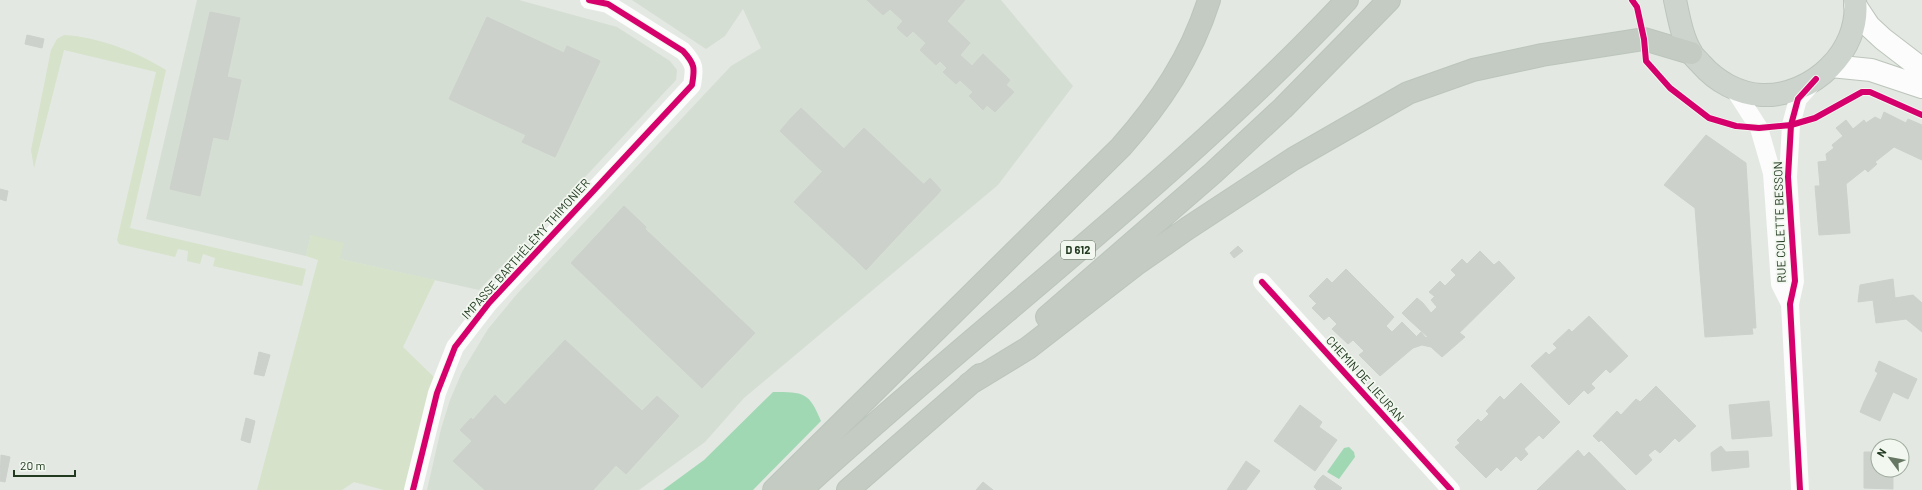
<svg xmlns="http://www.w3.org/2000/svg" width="1922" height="490" viewBox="0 0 1922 490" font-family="Barlow,sans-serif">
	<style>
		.built { fill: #d5ded2 }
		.green { fill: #d6e2ca }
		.water { fill: #a1d8b4 }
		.building { fill: #ccd1cb; stroke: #ccd1cb }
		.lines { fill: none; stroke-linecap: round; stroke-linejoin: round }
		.secondary-casing { stroke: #bdc5bb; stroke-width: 24 }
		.primary-casing { stroke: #bcc5bb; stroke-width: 24 }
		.trunk-casing { stroke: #bcc5bb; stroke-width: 24 }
		.minor { stroke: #fbfcfb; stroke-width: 18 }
		.secondary { stroke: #fbfcfb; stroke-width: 22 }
		.primary { stroke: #cdd4cd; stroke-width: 22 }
		.trunk { stroke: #c3cbc3; stroke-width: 22 }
		.cycleway-casing { stroke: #f2f7f0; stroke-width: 8 }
		.cycleway { stroke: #d6006c; stroke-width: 6 }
		.labels { text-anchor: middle; stroke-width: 3.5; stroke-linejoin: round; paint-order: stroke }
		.shield { fill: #f2f7f0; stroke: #60735e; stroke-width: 1 }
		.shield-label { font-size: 11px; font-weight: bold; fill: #223b20 }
		.street-label { font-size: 12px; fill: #223b20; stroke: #f2f7f0 }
	</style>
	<rect width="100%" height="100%" fill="#e3e8e2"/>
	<path class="built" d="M197 0H519L617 27 670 61 677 70 676 80 479 290 340 259 311 235 306 256 146 219Z
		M632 0H1001L1073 86 998 185 744 398 705 442 639 490H427L441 429 450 400 462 372 488 329 517 294 731 66 761 48 743 9 725 36 706 49Z"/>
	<path class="green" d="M64 35C99 37 137 52 166 70L130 228 306 269 302 286 213 266 215 258 203 254 200 264 187 261 188 251 178 249 175 257 119 244 117 240 156 72 64 50 34 168 31 150 51 50 57 39Z
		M311 235 344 243 340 259 435 280 403 347 437 380 407 490H384L354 482 342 490H257L318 260 306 256Z"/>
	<path class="water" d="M773 392C804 392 809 392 821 421L753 490H663L704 460Z
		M1349 447 1354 452 1355 457 1339 479 1327 472 1344 448Z"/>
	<path class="building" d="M867 0H965L947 21 970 43 960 55 972 66 983 54 1010 80 1006 85 1014 92 995 112 987 105 983 110 969 96 973 92 960 80 956 84 943 72 947 68 940 61 936 65 920 50 926 43 913 31 907 37 897 28 903 21 890 9 883 15Z
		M210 12 240 18 227 77 241 80 228 140 213 137 200 196 170 189Z
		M487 17 564 53 567 46 600 61 555 157 522 142 526 135 449 99Z
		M27 35 44 39 42 48 25 44Z
		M801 108 844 149 835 158 792 117Z
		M1884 112 1906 123 1908 119 1922 125V160L1894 147 1875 162 1877 164 1868 172 1865 169 1846 184 1850 233 1819 235 1815 186H1820L1818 162 1827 161 1826 154 1834 148 1832 145 1843 136 1836 128 1846 120 1853 129 1864 120 1866 123 1875 117 1881 120Z
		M792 117 835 158 823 172 780 131Z
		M864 128 936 196 907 226 835 158Z
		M1706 135 1746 163 1756 328H1752L1753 334 1705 337 1695 208 1664 185Z
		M835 158 907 226 878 257 867 247 855 259 794 202Z
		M930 178 941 190 936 196 924 184Z
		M0 189 8 191 6 201 0 199Z
		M624 206 646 227 645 229 755 333 702 388 571 263Z
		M1238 246 1243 251 1234 258 1230 253Z
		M867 247 878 257 866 270 855 259Z
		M1480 251 1494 265 1499 261 1515 278 1442 350 1407 318 1423 303 1431 313 1437 307 1431 300Z
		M1462 259 1467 264 1456 275 1451 270Z
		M1346 269 1394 317 1386 326 1392 332 1402 322 1417 337 1397 356 1395 354 1381 368 1309 296 1327 278 1332 283Z
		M1893 279 1895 298 1913 295 1922 303V332L1906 319 1876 323 1873 300 1858 302 1860 285Z
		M1440 281 1445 286 1434 296 1429 292Z
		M1417 298 1423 303 1407 318 1402 313Z
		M1317 303 1329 316 1324 320 1312 308Z
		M1589 316 1628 356 1610 373 1606 369 1591 384 1595 388 1588 394 1584 390 1569 405 1531 366 1546 352 1549 355 1557 348 1553 344 1569 329 1572 332Z
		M1337 324 1353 340 1348 344 1332 329Z
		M1421 332 1426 338 1428 336 1442 350 1460 333 1465 337 1442 357 1431 347 1422 345 1413 348 1380 376 1359 355 1364 351 1381 368 1395 354 1397 356Z
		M565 340 642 411 657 396 679 416 626 474 616 465 593 490H485L453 461 472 441 460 430 471 418 473 420 495 395 505 405Z
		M259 352 270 355 264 376 254 374Z
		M1879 361 1917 379 1908 399 1889 390 1880 410 1864 402 1878 373 1875 371Z
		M1521 383 1560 422 1543 439 1539 435 1524 449 1528 454 1521 461 1516 456 1501 471 1497 467 1486 478 1455 447 1460 443 1457 440 1478 419 1481 422 1489 414 1486 411 1500 396 1504 400Z
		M1656 386 1696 426 1679 442 1675 438 1660 453 1655 449 1648 455 1652 460 1636 475 1601 440 1599 442 1593 436 1617 411 1621 415 1636 399 1640 402Z
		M1889 390 1893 392 1880 421 1860 412 1864 402 1880 410Z
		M1769 401 1772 436 1732 439 1729 405Z
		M1300 405 1322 422 1319 427 1337 440 1315 471 1274 441Z
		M246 418 255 421 250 443 241 440Z
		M1721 446 1726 452 1748 451 1749 467 1712 471 1711 453Z
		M1578 450 1584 457 1589 452 1626 490H1537Z
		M1864 452H1878V470H1893V489L1864 488Z
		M1 455 10 457 5 482 0 481Z
		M1246 461 1260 471 1246 490H1227Z
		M1323 475 1342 488 1340 490H1329L1331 488 1319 479Z
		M1319 479 1331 488 1329 490H1317L1314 487Z
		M983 482 993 490H976Z"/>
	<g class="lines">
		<g class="secondary-casing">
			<path id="secondary" d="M1855 5 1869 26 1883 39 1922 69
				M1831 66 1871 70 1922 87"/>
		</g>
		<g class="primary-casing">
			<path id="primary" d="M1675 0C1679 18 1682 37 1691 52 1693 57 1698 60 1701 64 1716 81 1738 94 1762 95 1812 97 1861 51 1855 0"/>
		</g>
		<g class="trunk-casing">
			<path id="trunk" d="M1047 317 1213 173 1283 108 1389 0
				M969 384 1028 348 1135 265 1188 228 1293 159 1408 93 1473 70 1542 55 1644 39 1691 53
				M774 490 1121 147C1160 103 1191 57 1209 0
				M801 490C981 325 1179 179 1347 0
				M848 490 980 375"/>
		</g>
		<path class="minor" d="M1734 89 1759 128 1772 173 1780 284 1790 304
			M1262 282 1451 490
			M413 490 437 393 455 347 489 303 692 85C695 68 695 64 683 51L608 4 589 0
			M1800 490 1790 304 1795 281 1788 177 1791 125 1798 99 1814 81"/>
		<use href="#secondary" class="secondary"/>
		<use href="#primary" class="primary"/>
		<use href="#trunk" class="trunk"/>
		<g class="cycleway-casing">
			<path id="cycleway" d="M1632 0 1637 7 1644 39 1646 61 1670 88 1709 118 1736 126 1759 128 1791 125 1815 118 1862 92H1870L1922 115
				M1262 282 1451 490
				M413 490 437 393 455 347 489 303 692 85C695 68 695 64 683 51L608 4 589 0
				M1800 490 1790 304 1795 281 1788 177 1791 125 1798 99 1816 79"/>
		</g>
		<use href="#cycleway" class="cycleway"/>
	</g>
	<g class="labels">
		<rect class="shield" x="1061" y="241" width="34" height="18" rx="3"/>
		<g class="shield-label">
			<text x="1078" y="254">D 612</text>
		</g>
		<g class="street-label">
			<text transform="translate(1780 222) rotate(-92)" y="4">RUE COLETTE BESSON</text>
			<text transform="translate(526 249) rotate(-48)" y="4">IMPASSE BARTHÉLÉMY THIMONIER</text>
			<text transform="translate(1365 379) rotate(48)" y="4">CHEMIN DE LIEURAN</text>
		</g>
	</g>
	<g transform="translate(1890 458) rotate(302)"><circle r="19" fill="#f2f7f0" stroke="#9fac9d"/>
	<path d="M0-3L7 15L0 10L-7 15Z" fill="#667864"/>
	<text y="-6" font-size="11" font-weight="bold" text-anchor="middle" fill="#223b20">N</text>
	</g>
	<path d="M14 470v6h61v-6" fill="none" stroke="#223b20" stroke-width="2"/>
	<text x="20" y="470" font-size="12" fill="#223b20" stroke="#f2f7f0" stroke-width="3" paint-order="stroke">20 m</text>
</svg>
